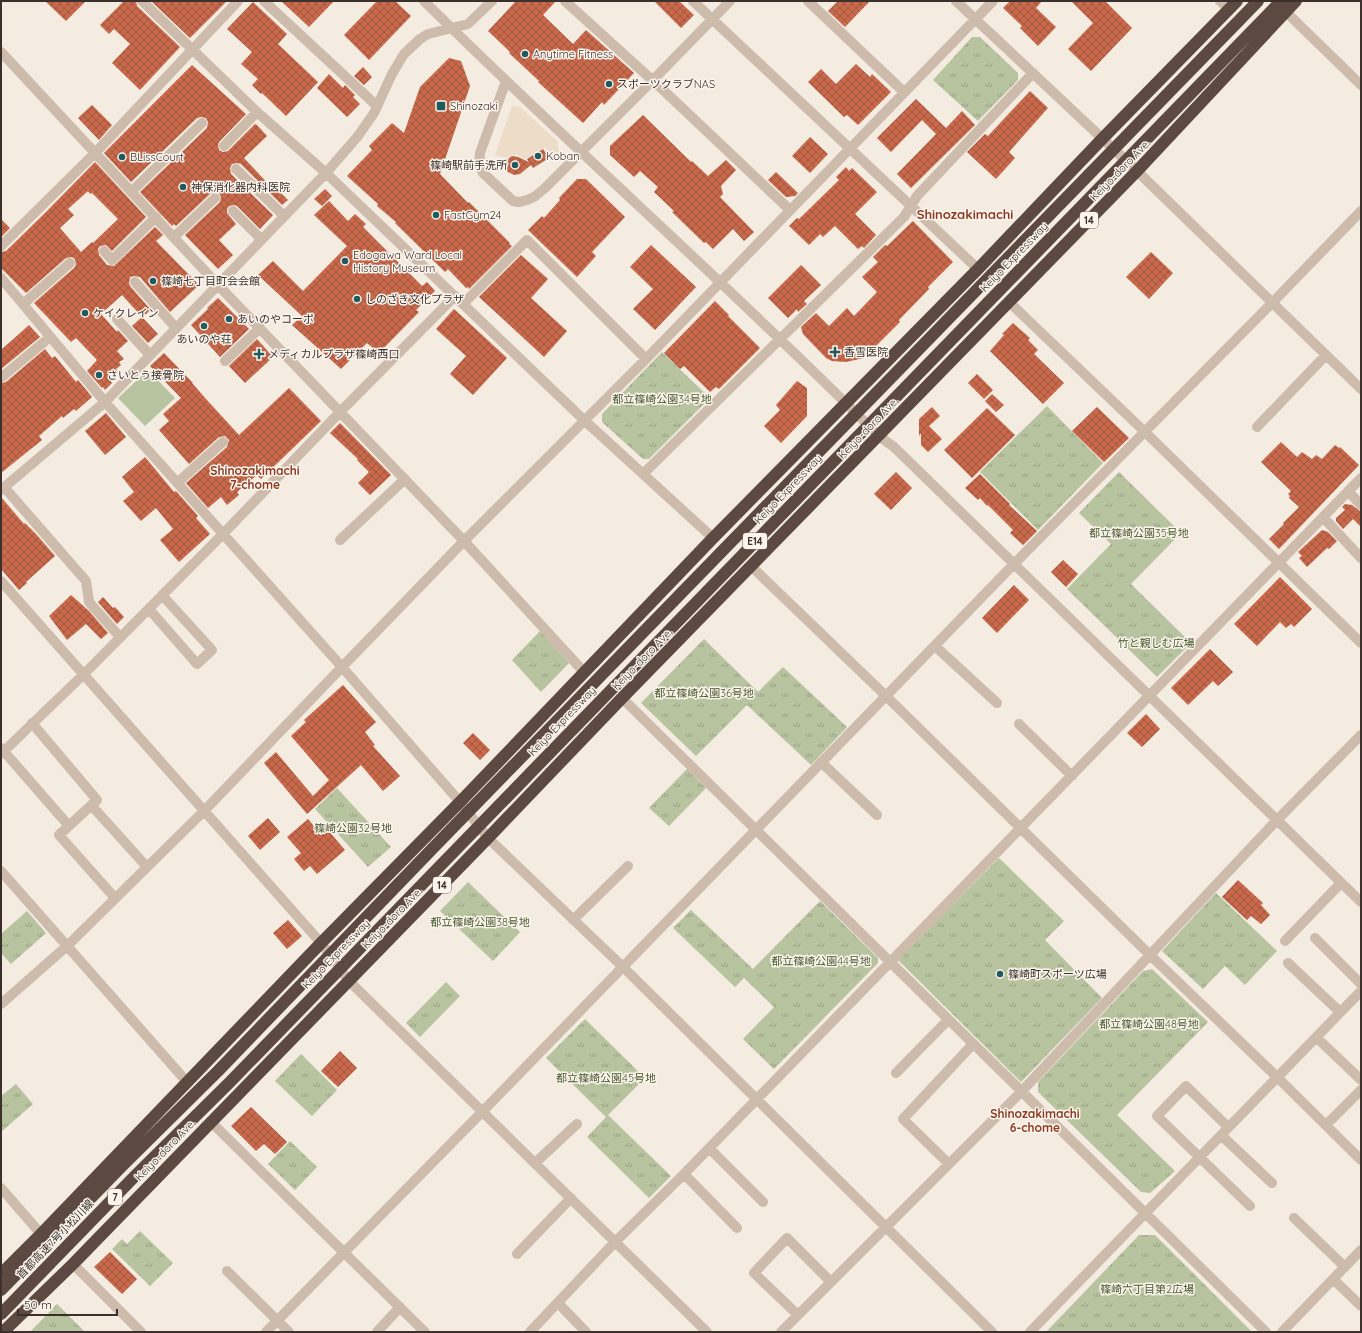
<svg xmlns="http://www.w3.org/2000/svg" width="1362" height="1333" viewBox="0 0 1362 1333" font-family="Quicksand,'Noto Sans JP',sans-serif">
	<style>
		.grass { fill: #b8c4a0 }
		.park { fill: url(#park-tufts) }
		.plaza { fill: #ecdcc8 }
		.building { fill: url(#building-cross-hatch); fill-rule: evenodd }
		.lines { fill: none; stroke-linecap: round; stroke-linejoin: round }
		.minor { stroke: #cdbbac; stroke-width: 10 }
		.highway { stroke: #5c4a42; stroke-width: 12 }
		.poi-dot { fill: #1f5a5e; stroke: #fbf5ee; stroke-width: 1.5 }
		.labels { text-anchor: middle; stroke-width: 3; stroke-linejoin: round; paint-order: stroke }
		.shield { fill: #fbf5ee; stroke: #756b66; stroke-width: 1 }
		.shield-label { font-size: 10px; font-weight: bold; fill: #3b302b }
		.poi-label { font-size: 11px; fill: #3b302b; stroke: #fbf5ee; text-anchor: start }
		.street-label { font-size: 11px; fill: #3b302b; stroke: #fbf5ee }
		.park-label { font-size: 11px; fill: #4a5a2e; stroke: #fbf5ee }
		.neighbourhood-label { font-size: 12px; font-weight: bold; fill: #8c3b22; stroke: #fbf5ee }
		.quarter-label { font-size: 13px; font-weight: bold; fill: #8c3b22; stroke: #fbf5ee }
	</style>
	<defs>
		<pattern id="park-tufts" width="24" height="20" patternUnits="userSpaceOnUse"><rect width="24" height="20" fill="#b8c4a0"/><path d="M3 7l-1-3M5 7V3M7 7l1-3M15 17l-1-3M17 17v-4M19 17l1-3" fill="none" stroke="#97a083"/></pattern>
		<pattern id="building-cross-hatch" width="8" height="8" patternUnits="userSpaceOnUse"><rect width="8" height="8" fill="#c8694b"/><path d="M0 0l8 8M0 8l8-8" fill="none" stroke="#a4573f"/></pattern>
	</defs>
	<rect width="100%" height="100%" fill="#f4ebe1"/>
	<path class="grass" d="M148 370 175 398 145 426 118 398Z"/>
	<path class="park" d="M972 37H980L1018 73V80L978 121 933 80Z
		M662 352 710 398 649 459H643L602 422V414Z
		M1047 406 1103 463 1038 530 980 472Z
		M1119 472 1181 533 1131 584 1191 643 1157 677 1067 589 1111 544 1079 513Z
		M540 631 569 663 541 692 512 660Z
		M704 639 758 692 783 667 847 727 811 765 747 705 696 756 641 703Z
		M687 769 706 788 669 826 649 808Z
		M337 788 391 847 368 867 315 809Z
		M999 858 1064 921 1045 940 1102 998 1021 1082 898 960Z
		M468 882 520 932 493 961 440 911Z
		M1216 893 1277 951 1245 985 1225 966 1203 989 1162 951Z
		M820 901 878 958V963L774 1069 743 1039 774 1007 744 978 735 987 673 928 691 910 753 969Z
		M27 911 46 933 11 964 1 953V934Z
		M1152 969 1208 1022 1117 1115 1175 1171 1150 1193 1141 1192 1038 1092V1082L1143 971Z
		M446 982 460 996 420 1037 406 1023Z
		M585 1019 645 1078 608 1115 671 1176 649 1198 587 1137 606 1117 546 1058Z
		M301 1054 337 1090 312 1116 275 1081Z
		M16 1084 33 1104 1 1132V1096Z
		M290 1141 317 1167 295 1190 268 1164Z
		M140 1231 173 1263 150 1286 112 1249 122 1239 127 1244Z
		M1139 1235H1155L1252 1332H1046Z
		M57 1304 85 1332H30Z"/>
	<path class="plaza" d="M512 106 520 107 557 141 559 152 551 158 545 147 525 159 517 154 509 156 507 158 495 155Z"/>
	<path class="building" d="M45 1H86L66 21Z
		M124 1H136L137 6 180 47 140 90 112 63 130 44 114 29 109 34 100 25Z
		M151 1H227L190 38Z
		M281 1H334L309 27Z
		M377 1H395L411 16 369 60 344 35Z
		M516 1H556L543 15 573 44 586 30 634 73 604 105 602 102 583 123 538 82 539 81 509 53 510 52 488 31Z
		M654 1H679L694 15 681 28Z
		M838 1H870L845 27 828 11Z
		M1010 1H1042L1036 8 1056 27 1038 46 1020 28 1022 26 1003 8Z
		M1071 1H1105L1132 28 1091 71 1068 49 1093 23Z
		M253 2 287 34 278 44 318 82 286 116 262 93 261 94 252 85 258 79 241 64 252 52 227 29Z
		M449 58 461 61 470 86 440 174 468 203 469 202 510 243 509 244 512 246 469 289 468 287 466 288 448 269 445 272 395 223 396 222 377 206 378 204 347 176 372 150 369 146 392 123 404 133 420 87Z
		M856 64 870 77 872 74 891 92 858 125 847 115 844 117 808 82 821 69 836 84Z
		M192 65 246 114 219 142 218 145 219 150 223 152 228 151 255 124 257 125 267 136 244 158 276 192 278 190 288 200 282 205 241 164 237 163 232 164 230 168 231 174 273 215 260 229 237 206 234 205 229 206 227 209V213L236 224 219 240 233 255 218 269 185 235 220 202 221 197 219 193 216 192 211 193 176 226 174 224 172 226 140 192 207 128 208 122 206 118 201 117 197 118 131 182 104 153Z
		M363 67 372 77 364 85 354 76Z
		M329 74 343 88 345 85 355 95 353 97 360 104 347 117 317 88Z
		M1030 91 1048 108 1009 152 1015 158 996 179 967 152 985 134 988 136Z
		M916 99 946 128 962 111 975 125 911 188 897 174 936 134 922 120 891 152 877 138Z
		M92 105 112 125 99 140 78 118Z
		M643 115 691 162 692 161 708 176 726 160 736 170 721 186 723 194 720 197 754 232 744 241 733 229 713 249 706 242 704 243 672 212 674 211 654 192 658 187 640 171 634 177 610 155V146Z
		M810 137 828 154 810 173 792 156Z
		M543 149 549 158 533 168 531 165 520 174 514 175 508 172 506 170V163L509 158 512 156 518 157 529 162 527 159Z
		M95 162 146 217 112 251 106 245 100 246 98 249 99 255 107 265 114 266 155 227 163 235 156 241 199 285 170 312 140 277 134 276 130 277 129 283 130 286 151 310 142 317 122 295 101 314 117 332 118 330 128 341 117 351 124 359 119 362 121 365 116 369 119 372 110 380 112 383 105 390 103 387 102 388 87 371 97 360 76 338 71 342 34 303 74 268 76 265 75 259 72 257 66 258 26 293 1 268V252L6 251 45 213ZM88 191 90 194 92 193 118 219 93 243 92 242 81 252 60 228 74 215 68 209Z
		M846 167 849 171 852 168 877 192 855 214 876 235 864 248 862 246 858 249 835 226 823 237 820 234 809 245 789 226 797 218 799 219 839 180 836 177Z
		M776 172 798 193 795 196 786 197 768 180Z
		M577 179H586L625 217 592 252 596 256 577 277 528 230 542 216 544 218 560 200 559 198Z
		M325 189 332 196 322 206 314 199Z
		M329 201 348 221 355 214 366 224 363 227 422 286 427 282 435 291 416 310 419 312 379 353 367 343 341 369 292 325 302 316 258 275 273 261 303 291 347 246 314 215Z
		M1 219 10 228 1 237Z
		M913 221 953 262 928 287 929 289 899 320 900 322 864 358 846 362 832 361 826 358 803 334 801 327 816 313 829 326 847 308 854 316 877 292 862 277 878 262 873 257 885 245 887 246Z
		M651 245 696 287 655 330 633 309 653 289 630 267Z
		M1151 252 1173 273 1149 299 1126 277Z
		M521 255 548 279 531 298 567 331 544 357 479 297Z
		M801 265 821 285 804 301 807 304 798 312 797 309 788 318 768 298Z
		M218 298 249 329 220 357 191 325 208 309 207 308Z
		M715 301 729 315 728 316 760 348 719 389 716 387 710 392 684 366 680 369 664 353Z
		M454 309 507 358 473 395 450 374 466 356 436 329Z
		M142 317 158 334 148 343 132 326Z
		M1013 323 1030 338 1028 340 1038 350 1034 354 1064 383 1043 404 990 351 1004 335 1002 334Z
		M29 325 40 337 1 369V350Z
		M257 339 273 357 245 383 229 366Z
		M45 349 52 358 55 356 76 382 78 380 92 397 76 411 74 409 63 418 62 416 39 436 42 440 1 473V383L6 382Z
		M164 353 193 383H192L206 399 239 435 289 388 321 421 261 479 257 475 237 492 239 495 227 505 221 497 208 508 186 483 227 447 229 440 225 436 219 437 189 464 159 430 169 421 163 414 181 398 150 366Z
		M977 374 993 390 984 399 968 383Z
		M797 381 807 388V416L781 443 764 426 780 410 776 405Z
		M992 394 1004 405 996 412 985 401Z
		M932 407 940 416 929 426 942 439 928 452 921 445V433L919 436V419Z
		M1097 407 1129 438 1104 462 1072 431Z
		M987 408 1015 435 972 478 944 450Z
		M106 413 126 437 105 455 85 431Z
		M340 423 391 475 370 495 358 483 369 472 357 460 358 459 330 433Z
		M1281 442 1297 457 1302 452 1312 459 1316 455 1322 459 1335 445 1339 448 1340 447 1359 465 1279 549 1269 539 1284 524 1283 523 1299 507 1289 498 1290 496 1288 494 1291 491 1261 462Z
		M145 457 174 492 176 491 198 516 196 518 210 534 179 562 160 540 173 529 156 508 141 521 123 501 134 492 122 477Z
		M896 472 912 488 891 510 874 494Z
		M980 474 1010 504 1009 505 1037 531 1023 545 1010 533 1013 530 988 505 987 506 980 498 978 500 965 488Z
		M1 497 24 524 25 523 36 534 55 556 26 582 27 583 19 590 1 569Z
		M1345 504 1352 505 1361 512V527L1353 519 1343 529 1336 521V518L1345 510 1342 507Z
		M1322 530 1328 532 1337 541 1329 549 1327 548 1307 567 1299 558 1302 556 1298 552Z
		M1063 560 1078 574 1066 587 1051 572Z
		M1280 577 1312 609 1294 627 1291 624 1286 628 1280 622 1257 646 1234 624Z
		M1014 585 1029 600 997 633 982 618Z
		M71 595 89 611 108 633 101 639 86 624 67 640 49 616Z
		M103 597 113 608 115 607 124 617 117 624 98 602Z
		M1210 649 1233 672 1218 686 1213 681 1188 705 1171 688Z
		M343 685 376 722 365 732 375 745 373 746 400 776 383 791 361 765 307 814 264 763 276 752 313 796 329 780 291 736 306 722 304 720Z
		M1146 714 1160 729 1142 747 1127 733Z
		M473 733 490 750 480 760 463 743Z
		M268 818 280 832 260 850 248 836Z
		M308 819 321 835 327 829 345 850 317 874 310 866 304 871 294 859 301 853 287 837Z
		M1238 880 1263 903 1261 905 1270 915 1261 924 1251 916 1247 920 1222 897Z
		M288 920 302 936 287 949 273 933Z
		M340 1051 357 1068 338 1087 321 1071Z
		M251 1107 287 1142 275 1154 264 1144 256 1151 231 1126Z
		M110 1252 137 1279 122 1294 94 1267Z"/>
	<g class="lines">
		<path class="minor" d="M142 1 257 112 326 173 584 420 713 538
			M264 1 377 106
			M424 1C573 149 731 287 879 436L894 447 1361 902
			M565 1 661 88 790 210
			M693 1 978 269
			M808 1 904 92
			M956 1 1137 171 1361 389
			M1220 1 1229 9
			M1286 12 1361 85
			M1 52 218 285 464 541 584 672
			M506 81 480 153 479 165 483 173 513 201 519 202 527 200 534 197 545 188 653 80 730 1
			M224 146 257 112
			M236 169 284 216
			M132 191 202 123
			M233 211 261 239
			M174 237 215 198
			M1 246 96 152 238 1
			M104 251 112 260 156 217
			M1 278 105 402 342 667 460 802 488 838 623 967 992 1332
			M135 282 176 328
			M1009 302 1145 432 1361 643
			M23 304 70 263
			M463 304 527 240 646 359
			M117 319 150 355
			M225 361 260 328
			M1 376 2 377 50 337
			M1257 427 1326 355
			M643 474 904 217 917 196 1033 73
			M177 483 223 442
			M4 487 86 581 89 602 120 637
			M1 490 105 402 326 173 358 136 374 113 392 74 404 54 420 39 428 34 468 24 492 1
			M1348 491 1361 505
			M1323 517 1361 558
			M340 540 405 479
			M751 566 886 696 1149 954 1277 1077 1361 1160
			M1 581 321 943 349 981 707 1332
			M149 609 197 664 212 650 162 595
			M935 646 997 703
			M622 698 1266 1332
			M32 723 97 800 59 835 115 898
			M1019 724 1072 776
			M1 748 69 826
			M1 754 84 674 223 534 341 411 455 296
			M821 762 877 815
			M92 806 147 867
			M1 871 187 1082
			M573 920 628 866
			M1315 938 1361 984
			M1285 941 1341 883
			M1288 963 1340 1012
			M1 1004 67 946 204 811 342 667 464 541 646 359 993 1
			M1317 1038 1361 1080
			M896 1073 948 1020
			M211 1122 425 1332
			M1326 1125 1361 1090
			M1228 1127 1186 1086 1157 1116 1250 1206
			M1221 1135 1272 1183
			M709 1148 763 1202
			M535 1163 577 1124
			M949 1164 903 1119 973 1044
			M684 1174 737 1228
			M1 1188 41 1234
			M1294 1218 1345 1267
			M517 1254 571 1198
			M73 1264 141 1332
			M227 1271 289 1332
			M1333 1279 1361 1306
			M558 1303 586 1332
			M798 1315 754 1273 787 1238 831 1282
			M266 1332 482 1112 1014 564 1273 302 1361 211
			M377 1332 400 1307
			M530 1332 615 1242 684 1174 1361 478
			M781 1332 1021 1092 1277 820 1361 735
			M1030 1332 1361 991
			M1282 1332 1361 1250"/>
		<path class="highway" d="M1 1274 41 1234 321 943 460 802 713 538 978 269 1102 139 1237 1
			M1 1290 123 1165 218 1071 433 848 1258 1
			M1 1314 135 1176 230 1082 1281 1
			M3 1332 73 1264 488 838 622 698 1137 171 1296 1"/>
	</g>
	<g class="poi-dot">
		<circle cx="525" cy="54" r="4"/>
		<circle cx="609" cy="84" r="4"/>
		<rect x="436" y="101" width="10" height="10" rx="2"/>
		<circle cx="538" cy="156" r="4"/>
		<circle cx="122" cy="157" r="4"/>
		<circle cx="515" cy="165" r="4"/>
		<circle cx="183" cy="187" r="4"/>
		<circle cx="436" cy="215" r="4"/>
		<circle cx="345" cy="261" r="4"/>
		<circle cx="153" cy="281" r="4"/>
		<circle cx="357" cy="299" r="4"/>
		<circle cx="85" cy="313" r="4"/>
		<circle cx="229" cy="319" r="4"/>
		<circle cx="204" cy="326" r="4"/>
		<path d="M833 346h4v4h4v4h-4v4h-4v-4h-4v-4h4z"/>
		<path d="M257 348h4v4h4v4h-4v4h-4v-4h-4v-4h4z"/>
		<circle cx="99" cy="375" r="4"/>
		<circle cx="1000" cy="974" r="4"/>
	</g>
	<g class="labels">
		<g class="shield">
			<rect x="1080" y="212" width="18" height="16" rx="3"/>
			<rect x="743" y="533" width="24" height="16" rx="3"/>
			<rect x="433" y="877" width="18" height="16" rx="3"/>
			<rect x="108" y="1189" width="14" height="16" rx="3"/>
		</g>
		<g class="shield-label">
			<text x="1089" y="224">14</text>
			<text x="755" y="545">E14</text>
			<text x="442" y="889">14</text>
			<text x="115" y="1201">7</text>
		</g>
		<g class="poi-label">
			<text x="533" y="58">Anytime Fitness</text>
			<text x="617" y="88">スポーツクラブNAS</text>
			<text x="450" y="110">Shinozaki</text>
			<text x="546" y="160">Koban</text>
			<text x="130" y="161">BLissCourt</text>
			<text x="507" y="169" text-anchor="end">篠崎駅前手洗所</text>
			<text x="191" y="191">神保消化器内科医院</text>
			<text x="444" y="219">FastGym24</text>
			<text x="353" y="259">Edogawa Ward Local<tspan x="353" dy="13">History Museum</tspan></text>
			<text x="161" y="285">篠崎七丁目町会会館</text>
			<text x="365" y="303">しのざき文化プラザ</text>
			<text x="93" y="317">ケイクレイン</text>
			<text x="237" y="323">あいのやコーポ</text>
			<text x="204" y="343" text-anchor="middle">あいのや荘</text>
			<text x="844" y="356">香雪医院</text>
			<text x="268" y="358">メディカルプラザ篠崎西口</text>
			<text x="107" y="379">さいとう接骨院</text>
			<text x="1008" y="978">篠崎町スポーツ広場</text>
		</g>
		<g class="street-label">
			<text transform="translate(1120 170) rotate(-46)" y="4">Keiyo-doro Ave.</text>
			<text transform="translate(1014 257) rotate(-46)" y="4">Keiyo Expressway</text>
			<text transform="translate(868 428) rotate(-46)" y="4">Keiyo-doro Ave.</text>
			<text transform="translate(788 489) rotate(-46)" y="4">Keiyo Expressway</text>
			<text transform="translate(642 659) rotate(-46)" y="4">Keiyo-doro Ave.</text>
			<text transform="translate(562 721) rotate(-46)" y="4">Keiyo Expressway</text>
			<text transform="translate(392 918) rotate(-46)" y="4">Keiyo-doro Ave.</text>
			<text transform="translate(336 954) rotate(-46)" y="4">Keiyo Expressway</text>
			<text transform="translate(165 1150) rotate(-46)" y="4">Keiyo-doro Ave.</text>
			<text transform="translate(55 1239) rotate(-46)" y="4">首都高速7号小松川線</text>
		</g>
		<g class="park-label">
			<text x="662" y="403">都立篠崎公園34号地</text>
			<text x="1139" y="537">都立篠崎公園35号地</text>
			<text x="1156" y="647">竹と親しむ広場</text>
			<text x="704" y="697">都立篠崎公園36号地</text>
			<text x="353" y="832">篠崎公園32号地</text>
			<text x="480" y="926">都立篠崎公園38号地</text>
			<text x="821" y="965">都立篠崎公園44号地</text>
			<text x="1149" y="1028">都立篠崎公園48号地</text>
			<text x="606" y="1082">都立篠崎公園45号地</text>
			<text x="1147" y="1293">篠崎六丁目第2広場</text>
		</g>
		<g class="neighbourhood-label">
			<text x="255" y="475">Shinozakimachi<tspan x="255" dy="14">7-chome</tspan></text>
			<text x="1035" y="1118">Shinozakimachi<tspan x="1035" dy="14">6-chome</tspan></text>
		</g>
		<g class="quarter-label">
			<text x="965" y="219">Shinozakimachi</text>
		</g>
	</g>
	<rect width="1362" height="1333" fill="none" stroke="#3b302b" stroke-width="4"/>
	<path d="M18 1309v6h99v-6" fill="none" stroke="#3b302b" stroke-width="2"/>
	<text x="24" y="1309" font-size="12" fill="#3b302b" stroke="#fbf5ee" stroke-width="3" paint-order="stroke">50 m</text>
</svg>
